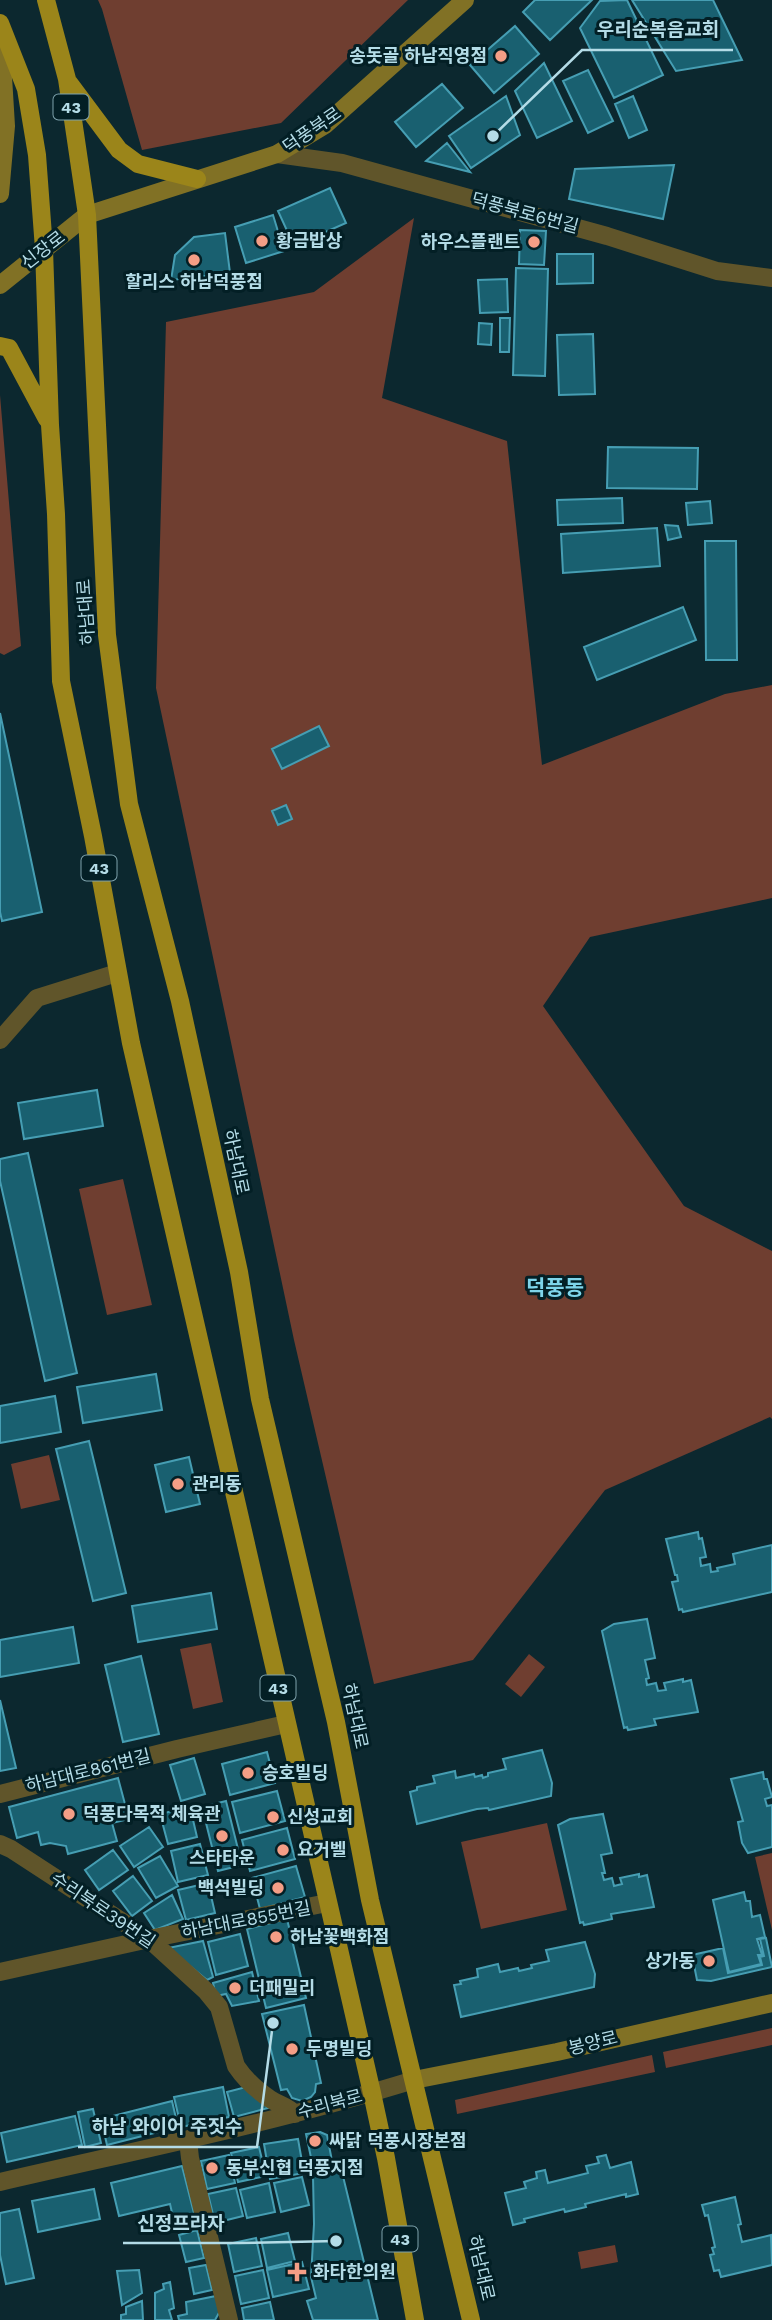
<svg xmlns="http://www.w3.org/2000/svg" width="772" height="2320" viewBox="0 0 772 2320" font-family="'Work Sans','Noto Sans KR',sans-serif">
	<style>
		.green { fill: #6f3e30 }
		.building { fill: #196070; stroke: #469eb3; stroke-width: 2 }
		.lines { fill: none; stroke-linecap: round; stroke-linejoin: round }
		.street { stroke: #60552a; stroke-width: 18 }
		.secondary { stroke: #817125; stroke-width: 18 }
		.primary { stroke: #9b851a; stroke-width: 18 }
		.poi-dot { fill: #f49e86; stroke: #031f25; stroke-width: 2.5 }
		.labels { text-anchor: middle; stroke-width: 6; stroke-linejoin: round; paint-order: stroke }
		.shield { fill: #031f25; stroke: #7fa3ad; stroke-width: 2 }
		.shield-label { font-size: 16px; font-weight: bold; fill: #b4dce7 }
		.poi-label { font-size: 18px; font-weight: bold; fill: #b4dce7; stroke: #031f25; text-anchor: start }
		.street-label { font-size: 18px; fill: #b4dce7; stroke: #031f25 }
		.quarter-label { font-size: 21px; font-weight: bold; fill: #7ed5eb; stroke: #031f25 }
		.leader { fill: none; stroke: #b4dce7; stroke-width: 2.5 }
		.callout-dot { fill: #b4dce7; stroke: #031f25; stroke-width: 2.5 }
		.callout-label { font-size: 19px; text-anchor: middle; font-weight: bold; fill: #b4dce7; stroke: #031f25; stroke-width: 6; stroke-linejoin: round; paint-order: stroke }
	</style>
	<rect width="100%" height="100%" fill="#0c282f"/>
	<path class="green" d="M98 0H408L281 123 142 150 102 9Z
		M414 218 382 398 507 441 542 765 725 694 772 685V898L590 937 543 1006 684 1206 772 1251V1419L770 1417 605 1490 473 1660 374 1684 294 1340 156 688 166 322 314 292Z
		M0 395 21 646 4 655 0 653Z
		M123 1179 152 1305 107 1315 79 1189Z
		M49 1455 60 1500 21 1509 11 1464Z
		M211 1643 223 1702 193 1709 180 1649Z
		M529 1654 545 1667 521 1697 505 1684Z
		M547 1823 567 1910 481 1929 461 1842Z
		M772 1853V1930L755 1857Z
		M772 2028V2045L666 2068 663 2052Z
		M652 2055 655 2072 457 2114 455 2100Z
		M615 2245 618 2262 581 2269 578 2252Z"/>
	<path class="building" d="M535 0H592L550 40 523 12Z
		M627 0 663 75 614 98 580 28 600 1Z
		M632 0H713L742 60 676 71Z
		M515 26 539 54 494 93 470 65Z
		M544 63 572 121 537 138 515 91Z
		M588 70 613 121 588 133 563 81Z
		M442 84 463 108 416 147 395 122Z
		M506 96 520 135 471 168 449 136Z
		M633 96 647 130 629 138 615 104Z
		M447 143 470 172 426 161Z
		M674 165 663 219 569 199 575 169Z
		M330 188 346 223 294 246 278 211Z
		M273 215 284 251 246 263 235 227Z
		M520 230 546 231 544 265 519 264Z
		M225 233 230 273 171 280 175 255 194 237Z
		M557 254H593V283L557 284Z
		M516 268 548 269 545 376 513 375Z
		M507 279 508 312 480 313 478 280Z
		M500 318H510L509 352H500Z
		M479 323 492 324 491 345 478 344Z
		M593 334 595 394 559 395 557 335Z
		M608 447 698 448 697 489 607 488Z
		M622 498 623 523 558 525 557 500Z
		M710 501 712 523 688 525 686 503Z
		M665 525 678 526 681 537 668 540Z
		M657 528 660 566 563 573 561 534Z
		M705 541H736L737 660H706Z
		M683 607 696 640 597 680 584 647Z
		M0 713 42 912 2 921 0 912Z
		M319 726 329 746 282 769 272 749Z
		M286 805 292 819 278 825 272 811Z
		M97 1090 103 1126 24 1139 18 1103Z
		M28 1153 77 1373 45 1381 0 1181V1159Z
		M156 1374 162 1410 83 1423 77 1387Z
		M55 1396 61 1432 0 1443V1406Z
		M89 1441 126 1593 93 1601 56 1449Z
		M189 1457 200 1504 166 1512 155 1465Z
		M698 1532 699 1539 702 1538 706 1557 700 1558 701 1566 710 1564 711 1572 718 1571 717 1568 735 1564 733 1554 772 1545V1592L683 1612 682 1609 679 1610 672 1582 678 1581 677 1575H675L666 1539Z
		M211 1593 217 1629 138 1642 132 1606Z
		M647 1619 655 1658 645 1660 649 1678 646 1679 647 1685 656 1683 658 1691 666 1690 664 1683 683 1679V1682L691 1680 698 1712 654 1719 656 1725 628 1730 627 1727 624 1728 602 1631 614 1624Z
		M73 1627 79 1663 0 1677V1640Z
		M141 1656 159 1734 123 1742 105 1665Z
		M0 1700 16 1768 0 1771Z
		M542 1750 552 1783 551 1796 489 1810 488 1808 477 1809 417 1824 410 1792 417 1790V1787L435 1783 433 1776 455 1771 456 1778 474 1774 475 1777 482 1775 483 1778 488 1776V1773L506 1769 503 1759Z
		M267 1752 275 1783 230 1795 222 1764Z
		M194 1758 205 1794 181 1801 170 1765Z
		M763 1772 764 1779H767L772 1797 765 1799 767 1806 772 1805V1847L748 1853 742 1843 738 1822 743 1821 731 1779Z
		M118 1778 129 1819 112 1823 117 1841 68 1854 66 1846 50 1843 41 1845 38 1832 17 1838 9 1807Z
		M277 1791 285 1821 240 1833 232 1802Z
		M226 1801 242 1865 218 1871 202 1807Z
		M190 1807 197 1837 168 1844 160 1814Z
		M603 1814 612 1853 601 1855 605 1873H602L604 1880 612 1878 614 1886 622 1884 620 1878 639 1874V1877L647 1875 654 1907 611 1914 612 1919 584 1925 583 1922 580 1923 558 1825 570 1819Z
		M149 1827 163 1847 134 1867 120 1846Z
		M287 1828 295 1859 250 1871 242 1840Z
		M200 1844 208 1875 178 1882 171 1851Z
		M113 1850 128 1870 99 1890 85 1870Z
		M160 1856 178 1886 156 1898 138 1868Z
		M296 1866 305 1897 260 1909 252 1878Z
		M133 1876 152 1901 132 1916 113 1891Z
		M208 1883 215 1913 186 1920 178 1890Z
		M744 1892 746 1901H750L752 1917 760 1915 765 1937 757 1939 762 1955H758L761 1964 729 1972 713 1900Z
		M172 1895 183 1919 155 1930 144 1913Z
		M287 1919 306 1998 266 2008 247 1929Z
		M240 1934 248 1966 216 1975 208 1942Z
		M766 1938 772 1967 711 1981 697 1980 692 1955 723 1948 728 1973 762 1965 760 1957 764 1956 760 1939Z
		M203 1941 213 1977 207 1980 168 1948Z
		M585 1942 595 1974 594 1987 461 2017 454 1985 461 1984 460 1981 478 1977 477 1969 498 1964 500 1972 518 1968 519 1971 532 1968 531 1965 549 1961 546 1950Z
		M252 1972 259 2001 232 2006 226 1994 216 1996 213 1983Z
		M304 2005 321 2083 316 2084 315 2092 311 2097 302 2101 292 2098 287 2089 281 2090 262 2014Z
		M223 2087 229 2117 181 2127 174 2097Z
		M246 2087 268 2108 234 2117 227 2092Z
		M172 2101 178 2127 107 2145 101 2119Z
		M93 2109 101 2143 85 2147 78 2112Z
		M75 2116 82 2145 7 2162 1 2133Z
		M320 2132 327 2135 332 2161 313 2167 306 2134Z
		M298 2139 304 2173 270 2179 264 2144Z
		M259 2147 266 2176 238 2182 231 2153Z
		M229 2155 235 2183 207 2189 201 2161Z
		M606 2155 610 2168 631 2162 638 2194 626 2197V2194L585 2204 586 2207 565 2212 564 2209 524 2219 525 2222 513 2225 505 2193 526 2188 524 2182 537 2178 536 2172 545 2170 548 2183 588 2173 586 2166 599 2163 597 2157Z
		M182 2166 197 2225 176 2230 170 2204 119 2216 111 2183Z
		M341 2168 378 2320H313L307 2301 316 2298 311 2277 314 2224 313 2176Z
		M302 2177 309 2205 281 2212 274 2183Z
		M269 2183 275 2212 247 2218 240 2190Z
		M236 2188 243 2216 215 2223 208 2194Z
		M94 2189 100 2219 38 2232 32 2201Z
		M735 2197 741 2224 738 2225 742 2242 771 2235 772 2265 721 2277 719 2270 714 2271 710 2255 714 2254 712 2248 715 2247 708 2215 705 2216 702 2205Z
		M19 2209 34 2278 6 2284 0 2255V2213Z
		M197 2230 204 2258 186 2262 179 2235Z
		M288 2233 295 2261 267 2268 261 2239Z
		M256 2238 262 2266 234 2272 228 2244Z
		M302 2262 309 2289 273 2297 267 2270Z
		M206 2265 212 2290 194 2294 189 2268Z
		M139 2270 142 2293 122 2305 117 2271Z
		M263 2270 269 2298 241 2304 235 2276Z
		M170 2282 174 2308 169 2310 172 2320H155V2293L164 2289 163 2284Z
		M216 2296 220 2311 215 2320H179L178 2316 187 2314 186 2302Z
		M142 2301 143 2320H121V2315L126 2314V2307Z
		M270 2302 274 2320H244L242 2308Z"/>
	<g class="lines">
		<path class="street" d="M277 154 342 163 607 236 717 271 772 278
			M0 1040 37 998 117 973
			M0 1794 177 1749 286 1724
			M0 1844 11 1849 149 1939 206 1991 219 2007 236 2066C244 2078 258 2091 270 2099 279 2105 287 2106 295 2114
			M0 1972 149 1939 327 1903
			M188 2140 190 2158 229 2320
			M0 2182C138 2150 278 2122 414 2080"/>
		<path class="secondary" d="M0 194 6 126 0 27
			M0 285 87 215 277 154 325 125 465 0
			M414 2080 557 2052 772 2003"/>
		<path class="primary" d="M46 0 67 79 87 215 107 635 129 804 180 1001 239 1272 260 1399 336 1722 370 1900 471 2320
			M0 23 26 89 37 155 44 249 50 425 56 514 61 681 93 836 131 1043 372 2093 386 2158 415 2320
			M69 83 119 150 138 164 197 179
			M0 346 9 348 47 419"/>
	</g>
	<g class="poi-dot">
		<circle cx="501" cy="56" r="7"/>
		<circle cx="262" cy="241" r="7"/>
		<circle cx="534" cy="242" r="7"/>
		<circle cx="194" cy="260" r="7"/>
		<circle cx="178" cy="1484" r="7"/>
		<circle cx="248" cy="1773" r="7"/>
		<circle cx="69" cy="1814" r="7"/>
		<circle cx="273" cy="1817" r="7"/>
		<circle cx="222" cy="1836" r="7"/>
		<circle cx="283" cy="1850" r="7"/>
		<circle cx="278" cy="1888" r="7"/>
		<circle cx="276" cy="1937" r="7"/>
		<circle cx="709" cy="1961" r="7"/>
		<circle cx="235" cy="1988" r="7"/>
		<circle cx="292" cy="2049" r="7"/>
		<circle cx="315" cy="2141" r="7"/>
		<circle cx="212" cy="2168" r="7"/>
		<path d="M293.5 2261.5h7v7h7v7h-7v7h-7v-7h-7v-7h7z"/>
	</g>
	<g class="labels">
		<g class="shield">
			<rect x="53.5" y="94.5" width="35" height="25" rx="5"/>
			<rect x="81.5" y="855.5" width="35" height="25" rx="5"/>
			<rect x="260.5" y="1675.5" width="35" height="25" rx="5"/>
			<rect x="382.5" y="2226.5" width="35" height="25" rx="5"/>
		</g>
		<g class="shield-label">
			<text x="71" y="113">43</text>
			<text x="99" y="874">43</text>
			<text x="278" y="1694">43</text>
			<text x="400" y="2245">43</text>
		</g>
		<g class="poi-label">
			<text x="487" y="62" text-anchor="end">송돗골 하남직영점</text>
			<text x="276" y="247">황금밥상</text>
			<text x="520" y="248" text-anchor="end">하우스플랜트</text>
			<text x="194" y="288" text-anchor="middle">할리스 하남덕풍점</text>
			<text x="192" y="1490">관리동</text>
			<text x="262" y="1779">승호빌딩</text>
			<text x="83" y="1820">덕풍다목적 체육관</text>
			<text x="287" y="1823">신성교회</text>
			<text x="297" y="1856">요거벨</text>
			<text x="222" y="1864" text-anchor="middle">스타타운</text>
			<text x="264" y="1894" text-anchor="end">백석빌딩</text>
			<text x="290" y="1943">하남꽃백화점</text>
			<text x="695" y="1967" text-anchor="end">상가동</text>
			<text x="249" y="1994">더패밀리</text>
			<text x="306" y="2055">두명빌딩</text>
			<text x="329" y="2147">싸닭 덕풍시장본점</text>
			<text x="226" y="2174">동부신협 덕풍지점</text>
			<text x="313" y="2278">화타한의원</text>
		</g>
		<g class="street-label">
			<text transform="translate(312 130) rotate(-35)" y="6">덕풍북로</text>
			<text transform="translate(525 213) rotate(15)" y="6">덕풍북로6번길</text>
			<text transform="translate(43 250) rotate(-38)" y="6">신장로</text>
			<text transform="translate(86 612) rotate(-94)" y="6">하남대로</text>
			<text transform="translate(236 1162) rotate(78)" y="6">하남대로</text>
			<text transform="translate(355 1716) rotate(78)" y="6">하남대로</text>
			<text transform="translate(88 1771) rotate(-14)" y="6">하남대로861번길</text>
			<text transform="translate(103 1910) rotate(34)" y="6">수리북로39번길</text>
			<text transform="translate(246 1920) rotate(-11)" y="6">하남대로855번길</text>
			<text transform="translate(593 2043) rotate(-14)" y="6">봉양로</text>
			<text transform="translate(330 2104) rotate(-15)" y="6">수리북로</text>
			<text transform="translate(481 2268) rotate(77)" y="6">하남대로</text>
		</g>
		<g class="quarter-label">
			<text x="555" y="1295">덕풍동</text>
		</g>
	</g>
	<path class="leader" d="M493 136L582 50H733M273 2023L257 2147H78M336 2241L239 2243H123"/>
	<g class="callout-dot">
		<circle cx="493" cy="136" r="7"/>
		<circle cx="273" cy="2023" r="7"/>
		<circle cx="336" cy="2241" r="7"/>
	</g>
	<g class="callout-label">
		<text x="658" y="36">우리순복음교회</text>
		<text x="167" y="2133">하남 와이어 주짓수</text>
		<text x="181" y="2230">신정프라자</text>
	</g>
</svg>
